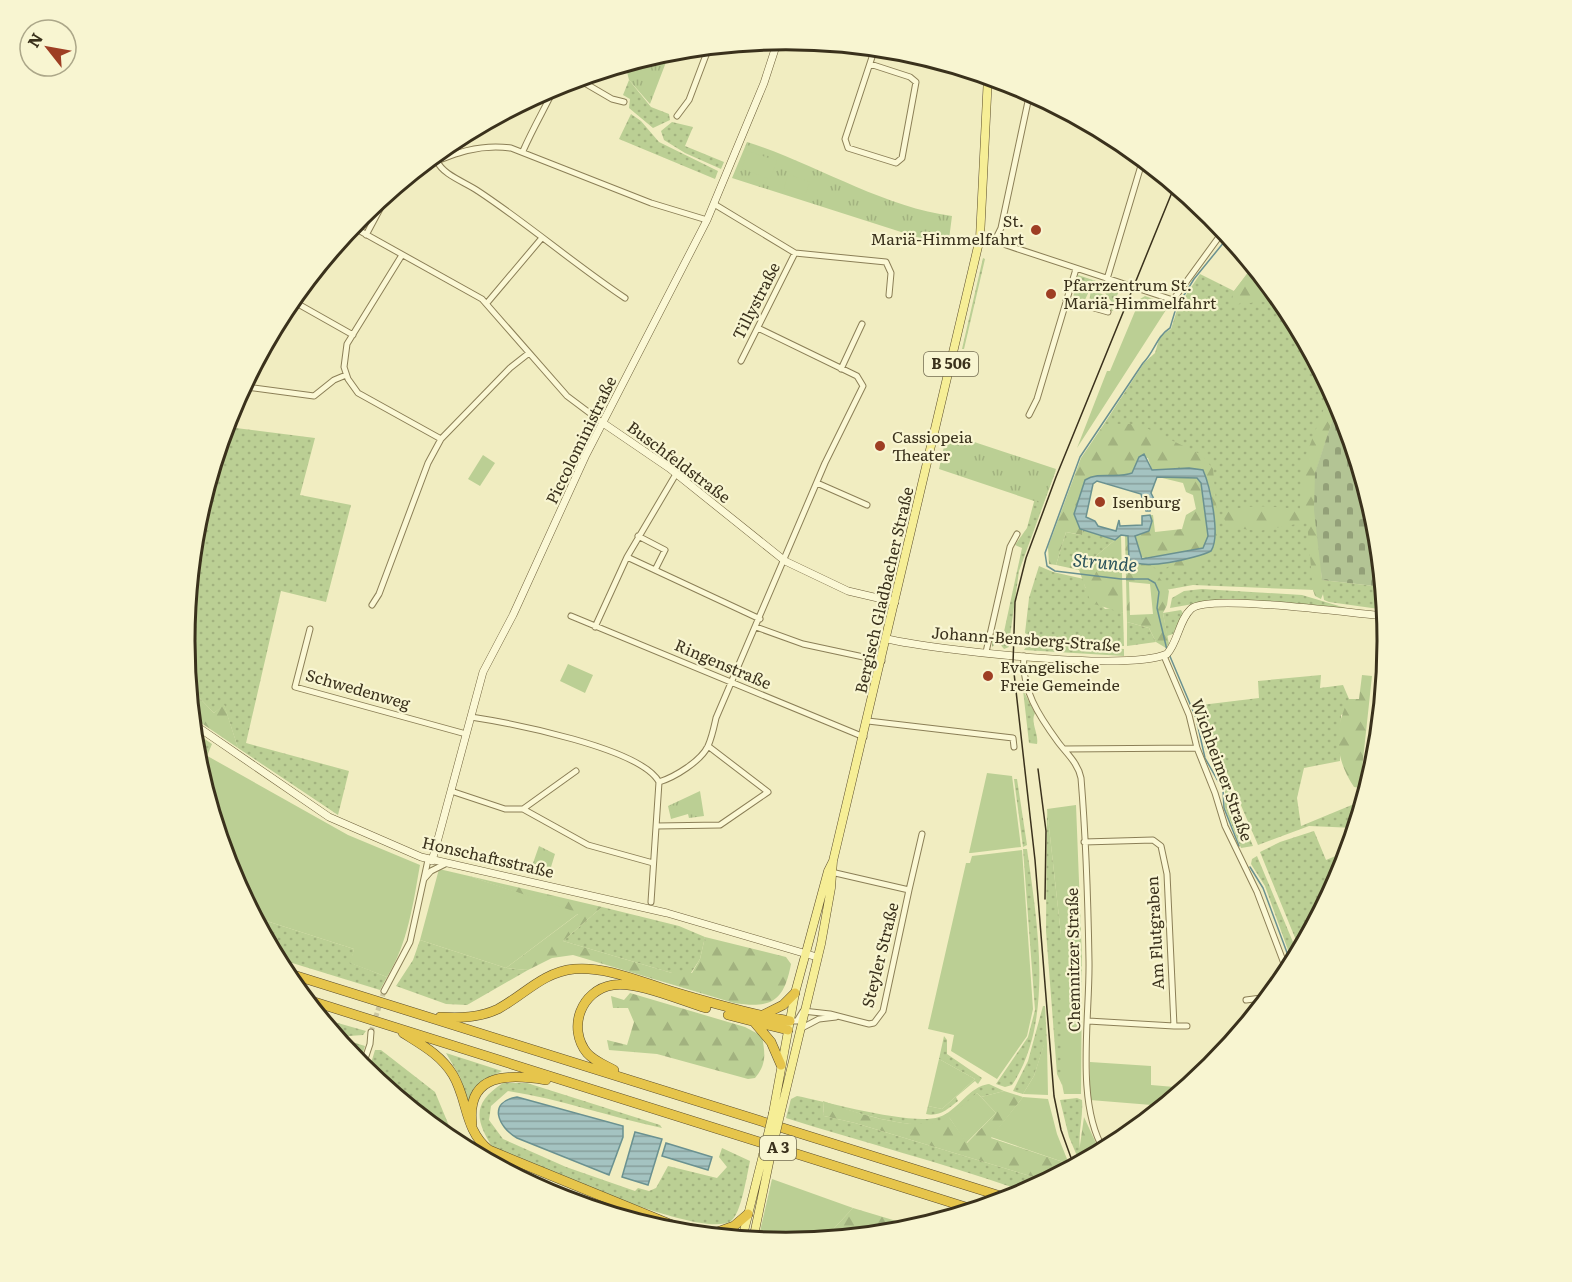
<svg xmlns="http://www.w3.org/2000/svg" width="1572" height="1282" viewBox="0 0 1572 1282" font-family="Literata,serif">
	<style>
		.grass { fill: url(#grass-dots) }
		.forest { fill: url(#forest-firs); fill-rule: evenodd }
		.cemetery { fill: url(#cemetery-stones) }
		.park { fill: url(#park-tufts) }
		.garden { fill: #bbcf94 }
		.water { fill: url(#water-rules); stroke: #6a9190; stroke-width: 1.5; fill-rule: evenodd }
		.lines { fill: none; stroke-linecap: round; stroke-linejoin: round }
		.stream { stroke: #6a9190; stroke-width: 1.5 }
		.street-tunnel { stroke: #ccc7a0; stroke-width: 5; stroke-dasharray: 5 2.5; stroke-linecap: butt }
		.street-casing { stroke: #8b7f57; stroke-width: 7 }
		.secondary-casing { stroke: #6d5f3a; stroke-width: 8 }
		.primary-casing { stroke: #594b2c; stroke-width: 9 }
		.highway-casing { stroke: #594b2c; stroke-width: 10 }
		.street { stroke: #fbf8d5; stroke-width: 5 }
		.secondary { stroke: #fbf8d5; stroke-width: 7 }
		.primary { stroke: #f6ee96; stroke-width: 8 }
		.highway { stroke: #e6c54c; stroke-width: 9 }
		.tram { stroke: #3a311c; stroke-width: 1.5 }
		.primary-bridge-casing { stroke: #594b2c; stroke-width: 9; stroke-linecap: butt }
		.primary-bridge { stroke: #f6ee96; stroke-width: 8 }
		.poi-dot { fill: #9e3e23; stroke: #f8f5d1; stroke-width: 2 }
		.labels { text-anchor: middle; stroke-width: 4.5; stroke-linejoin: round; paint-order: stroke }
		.shield { fill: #f8f5d1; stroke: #736c52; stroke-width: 1.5 }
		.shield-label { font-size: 15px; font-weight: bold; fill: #3a311c }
		.poi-label { font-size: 16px; fill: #3a311c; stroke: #f8f5d1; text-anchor: start }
		.street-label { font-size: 16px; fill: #3a311c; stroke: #f8f5d1 }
		.water-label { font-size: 18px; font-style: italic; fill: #2b535b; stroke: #f8f5d1 }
		.rim { fill: none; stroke: #3a311c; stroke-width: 3 }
	</style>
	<defs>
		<pattern id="grass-dots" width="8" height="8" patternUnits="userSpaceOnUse" patternTransform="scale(1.5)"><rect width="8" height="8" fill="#bbcf94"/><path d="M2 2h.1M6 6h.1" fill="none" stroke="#a2b27f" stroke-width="1.8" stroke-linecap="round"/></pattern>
		<pattern id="forest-firs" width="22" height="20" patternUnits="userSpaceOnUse" patternTransform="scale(1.5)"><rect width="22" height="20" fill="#bbcf94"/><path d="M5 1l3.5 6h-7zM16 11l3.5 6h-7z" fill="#a2b27f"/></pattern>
		<pattern id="cemetery-stones" width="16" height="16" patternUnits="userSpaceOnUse" patternTransform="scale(1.5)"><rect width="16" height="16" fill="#b3c494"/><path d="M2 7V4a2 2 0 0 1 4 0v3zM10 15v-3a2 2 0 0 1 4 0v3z" fill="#93a078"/></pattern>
		<pattern id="park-tufts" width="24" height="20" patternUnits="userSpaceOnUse" patternTransform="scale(1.5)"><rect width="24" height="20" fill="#bbcf94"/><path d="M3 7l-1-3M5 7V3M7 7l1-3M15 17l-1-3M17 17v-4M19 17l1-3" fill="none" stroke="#a2b27f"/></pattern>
		<pattern id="water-rules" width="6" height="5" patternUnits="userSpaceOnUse" patternTransform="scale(1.5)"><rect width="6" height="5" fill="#a4c3c1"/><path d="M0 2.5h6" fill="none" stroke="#879f9c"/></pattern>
	</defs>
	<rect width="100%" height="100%" fill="#f1edc1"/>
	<path class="grass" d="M629 80 651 107 669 114 670 120 653 128 629 108 630 99 623 95Z
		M631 114 641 121 659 142 718 171 715 179 619 139Z
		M672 122 693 127 685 146 724 162 721 169 685 153 664 140 661 131Z
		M983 258 985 259 964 349H962Z
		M1253 266 1287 307 1338 403 1315 473 1322 580 1383 587 1384 599 1379 609 1329 602 1324 600 1323 594 1316 590 1193 585 1160 591 1150 565 1202 555 1208 482 1104 424 1144 363 1155 353 1160 336 1171 329 1178 307 1200 274 1234 291Z
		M1078 275 1120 289 1114 302 1120 305 1117 309 1105 293 1075 281Z
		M1075 284 1090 289 1084 302 1089 303 1091 289 1104 295 1113 311H1111L1108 305 1092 300 1091 305 1073 300Z
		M238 395 228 427 315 438 300 495 351 505 326 602 281 591 246 743 349 771 338 815 238 748 224 705 214 713 188 686 184 641 196 523 230 410Z
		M1056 470 1019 571 1010 636 1006 637 1009 647 1004 649 1000 644H995L992 647V639L1002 641 1022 548 1015 545 1027 528 1035 498Z
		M1083 530 1115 540 1079 570 1056 565 1066 532 1081 535Z
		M1039 566 1053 572 1084 579 1085 587 1105 609 1114 608 1123 613 1124 646 1031 641V637L1025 633 1029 598Z
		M1202 589 1302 595 1349 609 1222 599 1170 608 1172 598 1184 591Z
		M1181 610 1183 613 1173 634 1167 636 1163 613Z
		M1127 622 1149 628 1156 642 1127 646Z
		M1029 643 1124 649V656L1024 650Z
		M1321 675 1320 688 1343 685 1349 699V710L1341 715 1340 761 1304 768 1297 798 1301 826 1359 802 1355 828 1309 826 1258 845 1216 747 1204 744 1199 718 1193 706 1259 698 1258 681Z
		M1023 690 1035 713C1030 723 1039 733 1037 744L1029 743Z
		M193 731 212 744 207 756 195 749Z
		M1204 746 1213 749 1253 846 1241 848 1225 808V790Z
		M1014 779H1017L1027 845 1023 847Z
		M1047 809 1061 935 1062 1085 1057 1074 1046 931Z
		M1314 831 1326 860 1343 853 1347 855 1342 872 1300 950 1260 852 1280 842Z
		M1023 849H1027C1037 922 1055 1021 1012 1085L1005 1087 996 1084 1028 1037 1035 1010Z
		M1257 856 1298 954 1293 964 1265 886 1251 864 1252 859Z
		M602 907 679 926 705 937 700 959 691 973H672L563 941Z
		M254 917 354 949 351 963 387 977 380 990 276 958Z
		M420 940 506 968 528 970 467 1005 446 1004 396 986 413 960Z
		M1043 1006H1045L1047 1044 1044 1045 1034 1076 1023 1094 1013 1091 1028 1061Z
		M320 1018 366 1031 363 1035 349 1036 344 1040 336 1037Z
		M944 1036 947 1040V1054L982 1078 978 1084 975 1081 956 1097 958 1101C948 1109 939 1117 926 1114L928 1106 942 1109 975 1079 939 1059Z
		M375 1050H381L435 1092 457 1145 368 1073Z
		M446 1053 502 1071 487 1079 470 1107 460 1077Z
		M503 1083H527L660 1125 662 1128C610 1117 560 1099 508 1091L491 1106 489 1120 503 1139 566 1167 635 1191 638 1188 649 1191 656 1188 668 1166 717 1178 727 1167 719 1157 722 1148 750 1161C747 1175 741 1214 731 1221 702 1241 531 1163 493 1148 475 1120 472 1103 503 1083Z
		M989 1084 1004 1091 981 1097 977 1093C967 1103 955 1117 941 1122 916 1132 849 1111 823 1102L824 1116 855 1123 1047 1181 1026 1192C947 1164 865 1143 786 1118L791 1099 797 1096C828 1102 912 1126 939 1117 958 1111 969 1086 989 1084Z
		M1077 1098 1082 1100C1084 1120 1074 1143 1084 1161L1080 1163 1069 1137 1060 1100Z"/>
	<path class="forest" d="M1253 266 1287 307V308L1276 311 1269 303 1257 300 1251 303 1242 302 1236 306 1231 303 1234 291Z
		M1331 390 1338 403 1315 474 1314 510 1323 594 1321 599 1315 596 1313 590 1307 522 1259 531 1228 527 1223 516C1236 501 1281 508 1300 509L1301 468Z
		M1104 424H1138L1202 455 1213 469 1218 523 1217 546 1197 569 1180 572 1171 565 1161 571 1151 566 1169 591 1167 605 1163 613 1169 644 1166 648 1156 642 1149 628 1127 622 1125 535 1128 536 1129 559C1146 570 1193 560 1211 551L1208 481 1203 470 1189 468 1152 470 1148 458 1139 457 1132 473C1117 479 1099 471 1085 480L1082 535 1066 532 1056 565 1049 564 1048 547 1081 458ZM1129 582 1150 584 1153 614 1130 615Z
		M1158 477 1197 478 1201 483 1208 536 1203 548 1146 560 1139 554 1134 536 1149 531 1152 521 1150 515H1153L1155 532 1182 529 1186 515 1196 509 1193 495 1186 492 1183 483Z
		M1121 535 1123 613 1091 603 1079 570Z
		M1362 675 1372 676 1360 788 1354 787C1335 759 1333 729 1349 699H1359Z
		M188 686 214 713 224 704 238 748 191 716Z
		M469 876 602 907 563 941 672 973H692L700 959 705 937 786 957 791 964C784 1001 772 1009 734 1003L573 955 552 958 528 970 506 968 578 914Z
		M630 993 745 1027 762 1036C765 1053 767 1064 755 1078L748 1079 657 1054 609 1050 607 1040 627 1045 634 1022 628 1008H613L611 996 624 1000Z
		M336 1037 365 1046 359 1065Z
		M1004 1091 1023 1097 991 1138 1069 1164 1071 1168 1047 1181 855 1123 824 1116 823 1101C853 1112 922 1136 949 1117L967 1143 996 1113 981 1097Z
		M1084 1117 1100 1152 1084 1161 1079 1152Z
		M853 1208 913 1226 916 1227 903 1231 824 1239Z"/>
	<path class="cemetery" d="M1338 403 1376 524 1383 587 1322 580 1314 510 1315 473Z"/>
	<path class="park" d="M659 53 668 57 650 104 629 80 625 64Z
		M747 142C814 163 882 207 952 216L948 247 732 178Z
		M947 433 1056 469 1043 504 939 469Z
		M700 791 704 816 689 818 688 814 671 819 668 806Z
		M539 846 555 854 551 867 541 866 539 869 532 866Z"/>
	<path class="garden" d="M748 151 777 161 770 179 742 169Z
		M788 174 810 182 805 195 784 188Z
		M1145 296 1164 303 1166 310 1077 448 1107 371H1110L1136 309 1141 311 1145 302 1140 299Z
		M483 455 495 463 480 486 468 479Z
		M568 664 593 675 585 693 560 681Z
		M195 749 348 835 420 865C413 904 408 943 387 977L350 963 354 949 254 917 230 871Z
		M987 773 1012 776 1021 847 971 853H969Z
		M1076 805 1082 958 1081 1094H1064L1061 1079V935L1047 809Z
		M1022 850 1033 1009 1027 1036 997 1079 951 1051 954 1035 928 1029 966 863H970L972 856Z
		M439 869 469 876 579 913 506 968 420 940Z
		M1044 1044H1047L1048 1095 1023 1094 1034 1076Z
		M939 1059 975 1079 942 1109 928 1106Z
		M1090 1062 1151 1066V1085L1186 1088 1164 1106 1090 1100Z
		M977 1093 996 1113 966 1143 949 1117Z
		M1023 1097 1048 1099 1057 1134 1069 1164 991 1137Z
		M772 1179 853 1208 824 1239 786 1243 758 1240Z"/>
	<path class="water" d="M1144 454 1152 470 1189 468 1203 470C1210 486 1221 536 1211 551 1197 558 1141 572 1129 559L1128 536 1121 535 1115 540 1080 529 1074 514 1085 480C1099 471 1117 479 1132 473L1139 457ZM1157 477 1197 478 1201 483 1208 536 1203 548 1142 559 1135 536 1149 531 1152 521 1150 515 1142 516V525L1120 526 1119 520 1116 531 1098 526 1095 521 1086 517 1093 484 1097 481 1141 494 1146 511H1150L1151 502 1155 501 1151 493Z
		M517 1097 623 1126V1137L609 1175 517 1138C498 1127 487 1102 517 1097Z
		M635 1132 662 1139 648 1185 622 1177Z
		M666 1143 712 1157 708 1170 662 1156Z"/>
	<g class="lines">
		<path class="stream" d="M1167 650 1157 608 1159 592 1155 583 1148 579H1121L1055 571 1047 566 1045 553 1080 457 1143 363C1155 351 1156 337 1170 328L1176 308 1194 279 1229 236
			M1169 654 1196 718 1205 758 1223 790 1224 808 1239 846
			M1250 867 1263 888 1292 966"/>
		<path class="street-tunnel" d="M371 1032 384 991"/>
		<g class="street-casing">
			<path id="street" d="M870 64 910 77 916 82 902 158 896 163 848 148 845 139 875 48
				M576 78 612 99 624 102
				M677 116 689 100 709 47
				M523 151C533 128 545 108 556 85
				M437 161C443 175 465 182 478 191 528 224 574 264 625 298
				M417 169C449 156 475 143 511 148L651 203 707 220
				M714 204 795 253 886 262 891 273 889 295
				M351 226 482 299 567 396 603 423
				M366 235 389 192
				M980 238H996
				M996 238 1006 245 1173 300 1224 230
				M996 238 1001 228 1030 92
				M402 255 347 344 344 367 348 379 358 393 441 439
				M1107 279 1143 159
				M291 300 353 335
				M1066 300 1108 312
				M487 303 541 239
				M741 361 795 253
				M841 369 862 324
				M246 387 314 396 334 380 346 375
				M1029 415 1037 399 1076 269
				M817 483 867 505
				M638 536 665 550 655 570
				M627 557 760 619
				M372 605 379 594 428 463 441 439 510 368 529 353
				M571 616 864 737
				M595 627 627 557 676 474
				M756 627 803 644 882 661
				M310 629 295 687 466 734
				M986 652 1010 547 1017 534
				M1024 656C1021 689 1039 716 1058 742 1067 754 1078 763 1081 778 1086 839 1088 900 1089 961 1090 1017 1075 1103 1104 1150
				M1164 656 1189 715 1197 748 1215 793 1225 826 1257 892 1288 974
				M471 717C510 723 641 748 659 782
				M868 721 1013 738 1014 747
				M1064 749 1197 748
				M1372 773 1387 630
				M451 791 505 809H523L588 845 653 863
				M523 809 576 771
				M657 826 720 825 768 792 708 746
				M1084 842 1153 840 1161 846 1167 874 1174 1026 1088 1021
				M424 879 431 871 445 864
				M909 890 922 834
				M651 902 659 782C675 777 701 761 708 746 712 737 714 727 716 718L825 463 863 386 857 376 758 328
				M384 991 410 942 428 860
				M1246 1000 1269 997
				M790 1021H797L803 1011 830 1014 869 1024 874 1023 883 1011 909 890 831 872
				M1174 1026H1187
				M800 1029 819 1019 836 1017
				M362 1068 370 1044 371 1032"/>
		</g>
		<g class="secondary-casing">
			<path id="secondary" d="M603 423 669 468 785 561 848 591 895 602
				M887 639C936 650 1126 672 1167 654 1178 642 1179 620 1191 609 1208 593 1356 614 1386 616
				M192 723 329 817 421 857 667 913 817 957
				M432 861 483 672 513 615 585 457 707 220 764 83 778 40"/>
		</g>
		<g class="primary-casing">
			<path id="primary" d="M773 1113 795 993 828 871 833 861
				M780 1115 821 944 831 888 833 861 980 238 988 76
				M742 1239 763 1155
				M753 1240 770 1158"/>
		</g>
		<g class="highway-casing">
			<path id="highway" d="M284 972 1010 1199
				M305 999 975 1210
				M728 1015 788 1030
				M763 1015 783 1005 795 993
				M440 1017C460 1018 479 1018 498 1009 524 995 543 972 574 969 606 966 641 982 671 991 711 1003 749 1014 790 1021
				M755 1023 771 1042 781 1065
				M403 1033C422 1045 441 1055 453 1075 468 1100 464 1130 489 1150L694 1234
				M614 1070C605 1065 594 1061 587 1053 567 1028 581 990 613 985 637 981 682 1001 706 1008
				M472 1124C466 1072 510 1074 546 1080
				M689 1228 718 1236
				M712 1234 734 1226 748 1214"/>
		</g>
		<use href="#street" class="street"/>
		<use href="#secondary" class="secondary"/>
		<use href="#primary" class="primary"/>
		<use href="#highway" class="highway"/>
		<path class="tram" d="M1038 769 1046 831 1045 899
			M1074 1166 1061 1130 1054 1096 1035 860 1013 664 1015 602 1026 558 1056 477 1175 185"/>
		<g class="primary-bridge-casing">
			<path id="primary-bridge" d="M763 1155 773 1113
				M770 1158 780 1115"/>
		</g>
		<use href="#primary-bridge" class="primary-bridge"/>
	</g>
	<g class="poi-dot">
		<circle cx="1036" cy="230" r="6"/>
		<circle cx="1051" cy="294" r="6"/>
		<circle cx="880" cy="446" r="6"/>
		<circle cx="1100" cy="502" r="6"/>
		<circle cx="988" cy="676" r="6"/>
	</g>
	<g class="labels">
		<g class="shield">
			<rect x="924" y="352" width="54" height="24" rx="4.5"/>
			<rect x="760" y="1136" width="36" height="24" rx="4.5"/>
		</g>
		<g class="shield-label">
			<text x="951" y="369">B 506</text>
			<text x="778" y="1153">A 3</text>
		</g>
		<g class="poi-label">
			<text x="1024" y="227" text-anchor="end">St.<tspan x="1024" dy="18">Mariä-Himmelfahrt</tspan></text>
			<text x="1063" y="291">Pfarrzentrum St.<tspan x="1063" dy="18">Mariä-Himmelfahrt</tspan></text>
			<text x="892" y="443">Cassiopeia<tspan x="892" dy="18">Theater</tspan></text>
			<text x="1112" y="508">Isenburg</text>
			<text x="1000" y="673">Evangelische<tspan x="1000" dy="18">Freie Gemeinde</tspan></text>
		</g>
		<g class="street-label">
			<text transform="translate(756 301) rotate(-63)" y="6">Tillystraße</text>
			<text transform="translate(581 440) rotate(-64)" y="6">Piccoloministraße</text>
			<text transform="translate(679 462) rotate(37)" y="6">Buschfeldstraße</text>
			<text transform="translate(884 590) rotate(-77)" y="6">Bergisch Gladbacher Straße</text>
			<text transform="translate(1026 639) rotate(4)" y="6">Johann-Bensberg-Straße</text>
			<text transform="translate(723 664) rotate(23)" y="6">Ringenstraße</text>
			<text transform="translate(358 689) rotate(16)" y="6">Schwedenweg</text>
			<text transform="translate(1222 770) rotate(70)" y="6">Wichheimer Straße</text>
			<text transform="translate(488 857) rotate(13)" y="6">Honschaftsstraße</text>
			<text transform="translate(1155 933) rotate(-93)" y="6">Am Flutgraben</text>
			<text transform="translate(880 955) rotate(-76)" y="6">Steyler Straße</text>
			<text transform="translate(1073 960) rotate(-91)" y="6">Chemnitzer Straße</text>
		</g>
		<g class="water-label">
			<text transform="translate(1105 563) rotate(5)" y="6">Strunde</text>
		</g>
	</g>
	<path d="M0 0H1572V1282H0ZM195 641a591 591 0 1 1 1182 0a591 591 0 1 1-1182 0Z" fill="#f8f5d1" fill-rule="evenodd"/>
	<path class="rim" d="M195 641a591 591 0 1 1 1182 0a591 591 0 1 1-1182 0Z"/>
	<g transform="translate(48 48) rotate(301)"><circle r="28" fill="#f8f5d1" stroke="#aca789" stroke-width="1.5"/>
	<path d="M0-4.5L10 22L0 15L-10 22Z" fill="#9e3e23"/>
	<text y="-9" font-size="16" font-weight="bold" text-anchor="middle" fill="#3a311c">N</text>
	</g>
</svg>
